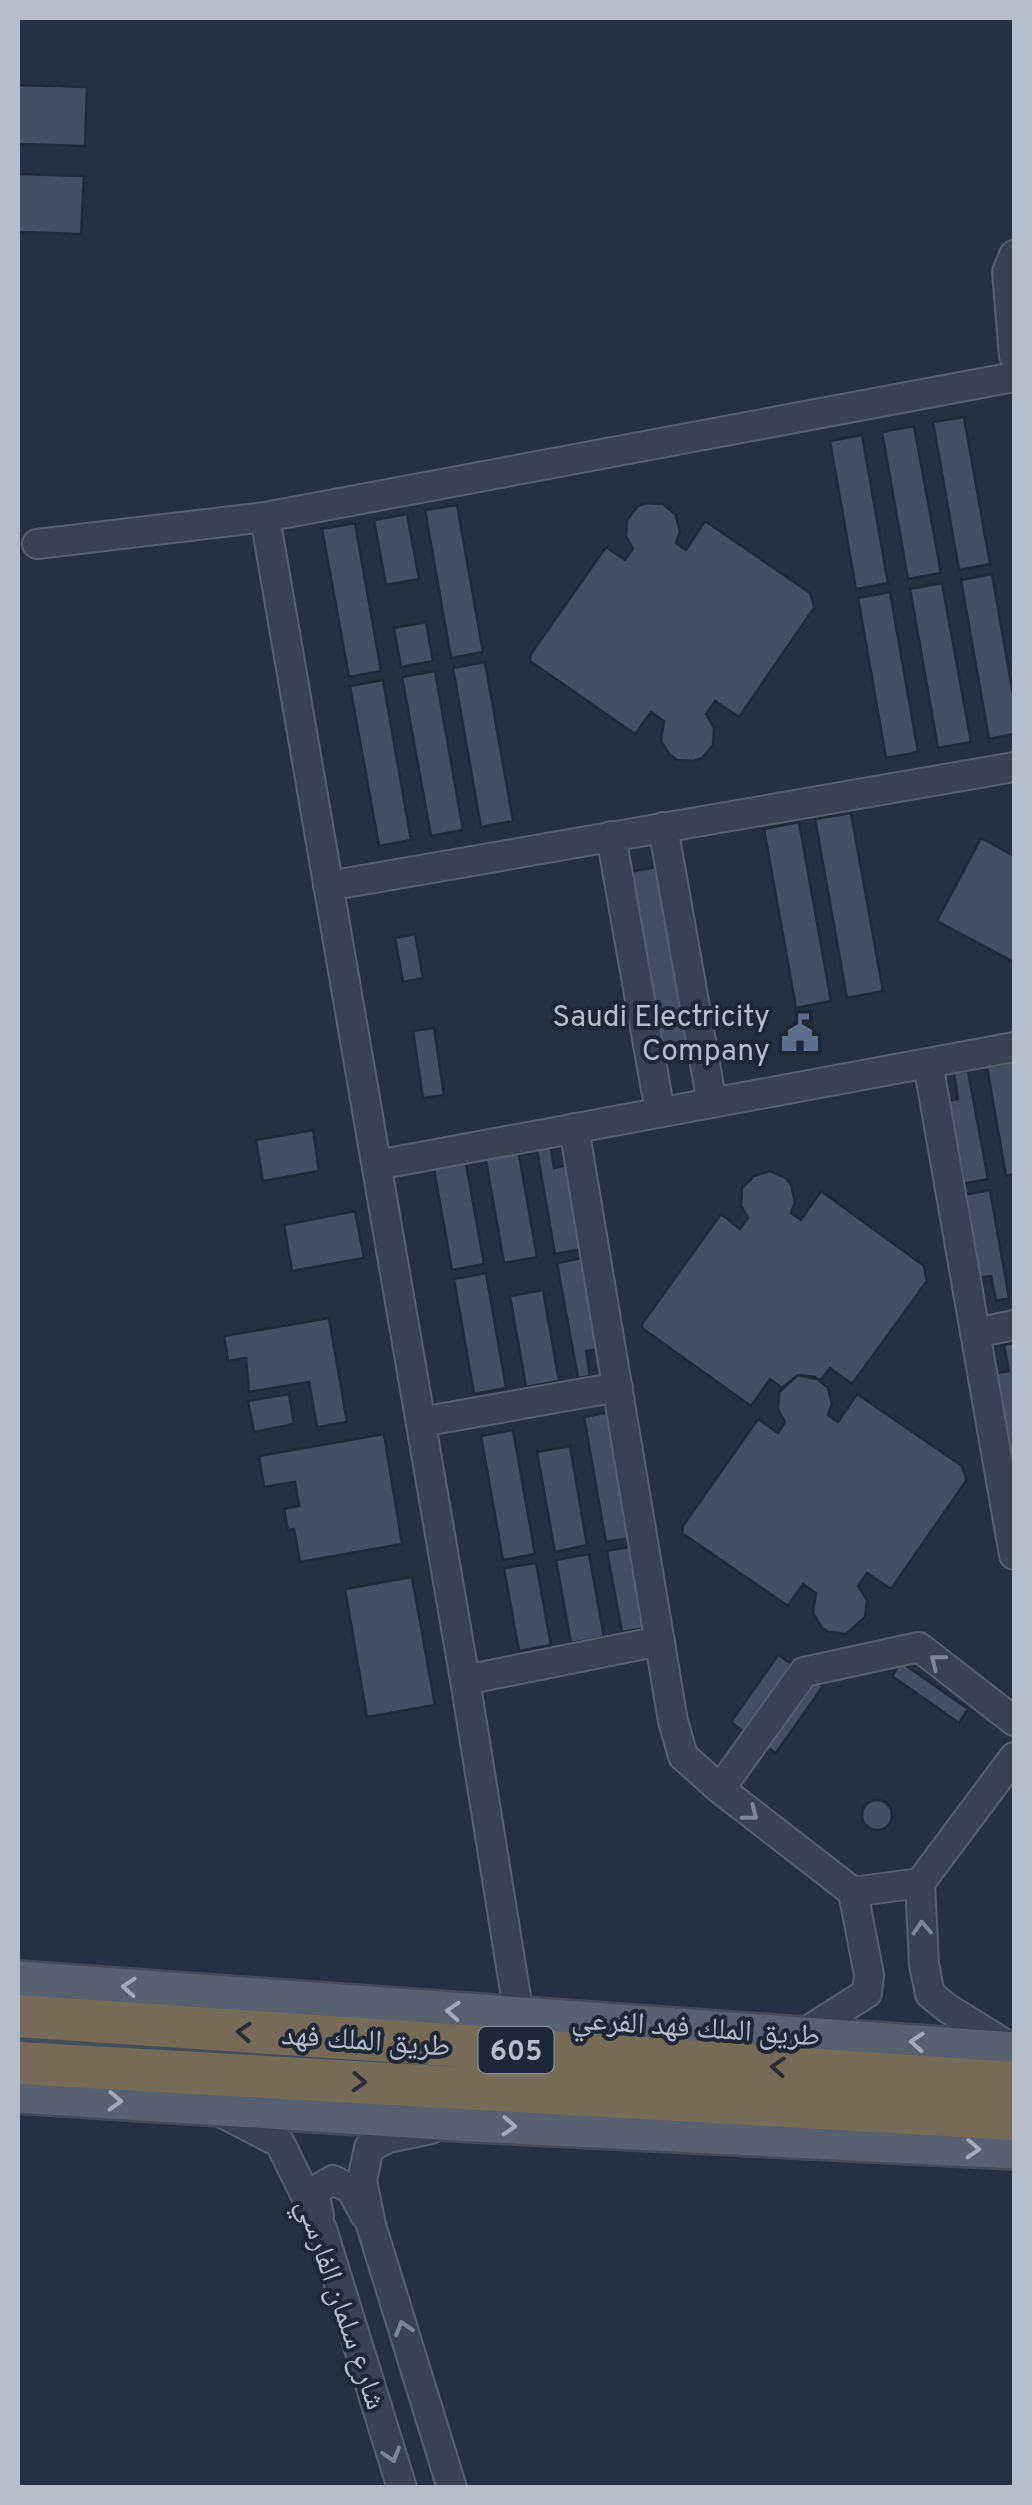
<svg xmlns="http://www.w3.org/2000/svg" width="1032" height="2505" viewBox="0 0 1032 2505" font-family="Overpass,'Noto Naskh Arabic',sans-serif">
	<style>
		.building { fill: #444f62; stroke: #202937; stroke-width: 2.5 }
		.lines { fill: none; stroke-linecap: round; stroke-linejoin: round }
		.minor-casing { stroke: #57606e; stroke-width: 32 }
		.major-casing { stroke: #434b59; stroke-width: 40 }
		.highway-casing { stroke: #444d5b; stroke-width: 48 }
		.minor { stroke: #394250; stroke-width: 28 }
		.major { stroke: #576170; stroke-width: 35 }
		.highway { stroke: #766b56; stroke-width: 42 }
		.oneway { stroke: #7e8694 }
		.oneway2 { stroke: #a3abb9 }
		.oneway3 { stroke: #272e38 }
		.labels { text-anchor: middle; stroke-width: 8; stroke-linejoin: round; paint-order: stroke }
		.shield { fill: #1e2735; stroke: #88909e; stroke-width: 2.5 }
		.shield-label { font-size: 28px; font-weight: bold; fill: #b6bdcb }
		.poi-label { font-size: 30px; fill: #b6bdcb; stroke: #1e2735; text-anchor: end }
		.street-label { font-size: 30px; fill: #b6bdcb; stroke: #1e2735 }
	</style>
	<rect width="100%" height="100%" fill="#253040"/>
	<path class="building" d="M18 85 87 87 85 146 18 144Z
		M18 174 84 176 81 234 18 232Z
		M964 417 990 564 959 570 933 422Z
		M914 426 941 573 908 579 882 432Z
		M862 435 888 583 856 589 830 441Z
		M646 503 663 504 676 515 680 532 676 543 686 550 705 521 810 593 813 601 814 608 739 717 715 701 706 714 714 728 713 745 702 758 694 761 677 760 670 755 661 741 664 721 651 712 635 734 530 661 531 654 606 547 625 560 633 549 626 536 627 520 638 506Z
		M457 505 483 652 451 658 425 510Z
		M407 514 419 579 386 585 374 520Z
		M355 523 381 671 349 677 322 529Z
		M992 574 1014 700V734L989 739 961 580Z
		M942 583 971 742 938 748 910 589Z
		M890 592 918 752 886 758 858 598Z
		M426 622 433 661 401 667 394 628Z
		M485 662 513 821 481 827 453 668Z
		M435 671 463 830 431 836 402 677Z
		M383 680 411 840 379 846 350 686Z
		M851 813 883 991 847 998 815 819Z
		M799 822 831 1001 796 1008 764 829Z
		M981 838 1014 856V962L937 921Z
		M656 867 689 1053 652 1059 619 874Z
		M415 934 423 978 403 982 395 938Z
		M434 1028 444 1095 423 1098 413 1031Z
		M1014 1062V1174L1006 1176 987 1067Z
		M968 1071 988 1179 957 1185 941 1102 958 1099 954 1073Z
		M313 1130 319 1171 263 1181 256 1140Z
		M550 1143 554 1168 572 1164 587 1248 555 1254 536 1145Z
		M518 1149 537 1257 504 1263 485 1155Z
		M465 1158 484 1264 452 1270 433 1164Z
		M770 1171 786 1178 791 1185 795 1202 791 1213 801 1220 821 1191 924 1266 927 1281 852 1384 830 1368 821 1380 798 1375 782 1388 770 1379 751 1406 642 1328V1324L721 1214 740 1229 748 1218 741 1205 742 1188 754 1176Z
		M990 1190 1009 1298 996 1301 991 1276 974 1279 958 1196Z
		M355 1211 364 1258 292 1271 284 1225Z
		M588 1257 605 1348 586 1351 590 1376 578 1378 557 1263Z
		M486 1273 506 1388 474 1394 454 1279Z
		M543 1290 559 1381 526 1387 510 1296Z
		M329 1318 347 1422 317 1427 309 1382 249 1392 246 1358 228 1361 224 1336Z
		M1014 1343V1464L1008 1465 992 1374 1009 1371 1004 1345Z
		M798 1375 815 1377 828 1388 832 1404 828 1415 838 1422 857 1394 962 1466 965 1474 966 1481 891 1589 867 1573 858 1586 867 1600 865 1617 846 1634 829 1632 822 1628 813 1613 816 1593 803 1584 788 1606 682 1533 683 1526 758 1419 778 1433 785 1422 778 1409 779 1392Z
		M289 1394 294 1424 254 1432 248 1401Z
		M615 1411 637 1537 606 1542 584 1417Z
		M513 1430 535 1554 503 1560 481 1436Z
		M384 1434 402 1544 300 1562 294 1529 288 1530 284 1509 299 1506 295 1482 264 1487 259 1456Z
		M570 1446 587 1545 555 1552 537 1452Z
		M639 1545 653 1627 622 1632 607 1551Z
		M589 1554 604 1637 571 1643 556 1560Z
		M536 1563 551 1645 519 1651 504 1568Z
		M412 1577 435 1705 367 1717 345 1589Z
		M778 1655 792 1664 744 1732 731 1722Z
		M901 1662 968 1709 959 1723 892 1676Z
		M809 1676 823 1686 776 1753 762 1744Z
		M862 1815a15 15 0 1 1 30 0a15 15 0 1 1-30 0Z"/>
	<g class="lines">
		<g class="minor-casing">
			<path id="minor" d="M1014 255 1007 272 1014 356
				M37 544 265 517
				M663 827 712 1103
				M611 836 660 1112
				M328 886 1014 767
				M928 1063 1014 1555
				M574 1128 673 1721 683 1756 720 1789
				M377 1165 1014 1047
				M975 1333 1014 1325
				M421 1422 618 1387
				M465 1680 660 1641
				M853 1892 920 1883
				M519 2016 465 1680 265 517 1014 377
				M804 2033 867 1993 869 1975 853 1892 720 1789 804 1672 919 1647 1014 1721
				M1013 2049 947 2008 930 1994 924 1964 920 1883 1014 1757
				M219 2111 280 2143 322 2229 402 2488
				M431 2129 388 2138 369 2148 362 2180 371 2225 452 2488
				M319 2216 314 2191 333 2180 351 2189 365 2215"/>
		</g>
		<g class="major-casing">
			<path id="major" d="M18 1979 1014 2050
				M18 2095 456 2123 1014 2151"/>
		</g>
		<g class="highway-casing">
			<path id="highway" d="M18 2016 1014 2083
				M18 2063 1014 2119"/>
		</g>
		<use href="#minor" class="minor"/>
		<use href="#major" class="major"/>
		<use href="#highway" class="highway"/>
	</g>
	<defs><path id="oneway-chevron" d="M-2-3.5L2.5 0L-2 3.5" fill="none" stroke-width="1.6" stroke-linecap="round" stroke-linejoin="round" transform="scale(2.5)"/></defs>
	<g class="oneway">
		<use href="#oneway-chevron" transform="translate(937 1661) rotate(-142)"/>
		<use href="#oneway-chevron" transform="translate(751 1814) rotate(38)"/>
		<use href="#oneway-chevron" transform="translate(922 1928) rotate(-93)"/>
		<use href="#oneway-chevron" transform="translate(403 2328) rotate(-107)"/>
		<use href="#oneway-chevron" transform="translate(392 2455) rotate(73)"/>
	</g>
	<g class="oneway2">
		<use href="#oneway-chevron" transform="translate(129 1987) rotate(-176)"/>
		<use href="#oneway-chevron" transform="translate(453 2011) rotate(-176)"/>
		<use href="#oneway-chevron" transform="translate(917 2042) rotate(-176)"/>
		<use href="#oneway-chevron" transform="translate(115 2101) rotate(3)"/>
		<use href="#oneway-chevron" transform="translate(509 2126) rotate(3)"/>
		<use href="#oneway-chevron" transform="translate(973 2149) rotate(3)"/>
	</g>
	<g class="oneway3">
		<use href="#oneway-chevron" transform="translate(244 2032) rotate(-176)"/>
		<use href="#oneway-chevron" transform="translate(778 2067) rotate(-176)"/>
		<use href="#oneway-chevron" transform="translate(359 2082) rotate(3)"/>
	</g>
	<defs>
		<g id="civic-bare" transform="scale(3)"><path d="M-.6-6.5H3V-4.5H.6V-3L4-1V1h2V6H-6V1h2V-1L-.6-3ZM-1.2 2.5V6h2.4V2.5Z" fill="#5c6f8a" stroke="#1e2735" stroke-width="2.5" paint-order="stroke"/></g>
	</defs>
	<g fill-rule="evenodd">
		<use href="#civic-bare" x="800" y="1033"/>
	</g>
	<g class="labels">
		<rect class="shield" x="478.5" y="2027" width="75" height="46" rx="8"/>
		<g class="shield-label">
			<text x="516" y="2060">605</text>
		</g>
		<g class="poi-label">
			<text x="770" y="1026">Saudi Electricity<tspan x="770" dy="34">Company</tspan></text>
		</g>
		<g class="street-label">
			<text transform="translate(696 2027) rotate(4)" y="10">طريق الملك فهد الفرعي</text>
			<text transform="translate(366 2040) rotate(4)" y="10">طريق الملك فهد</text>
			<text transform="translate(342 2304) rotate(71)" y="10">شارع سلمان الفارسي</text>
		</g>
	</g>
	<rect width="1032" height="2505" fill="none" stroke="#b6bdcb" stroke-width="40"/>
</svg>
